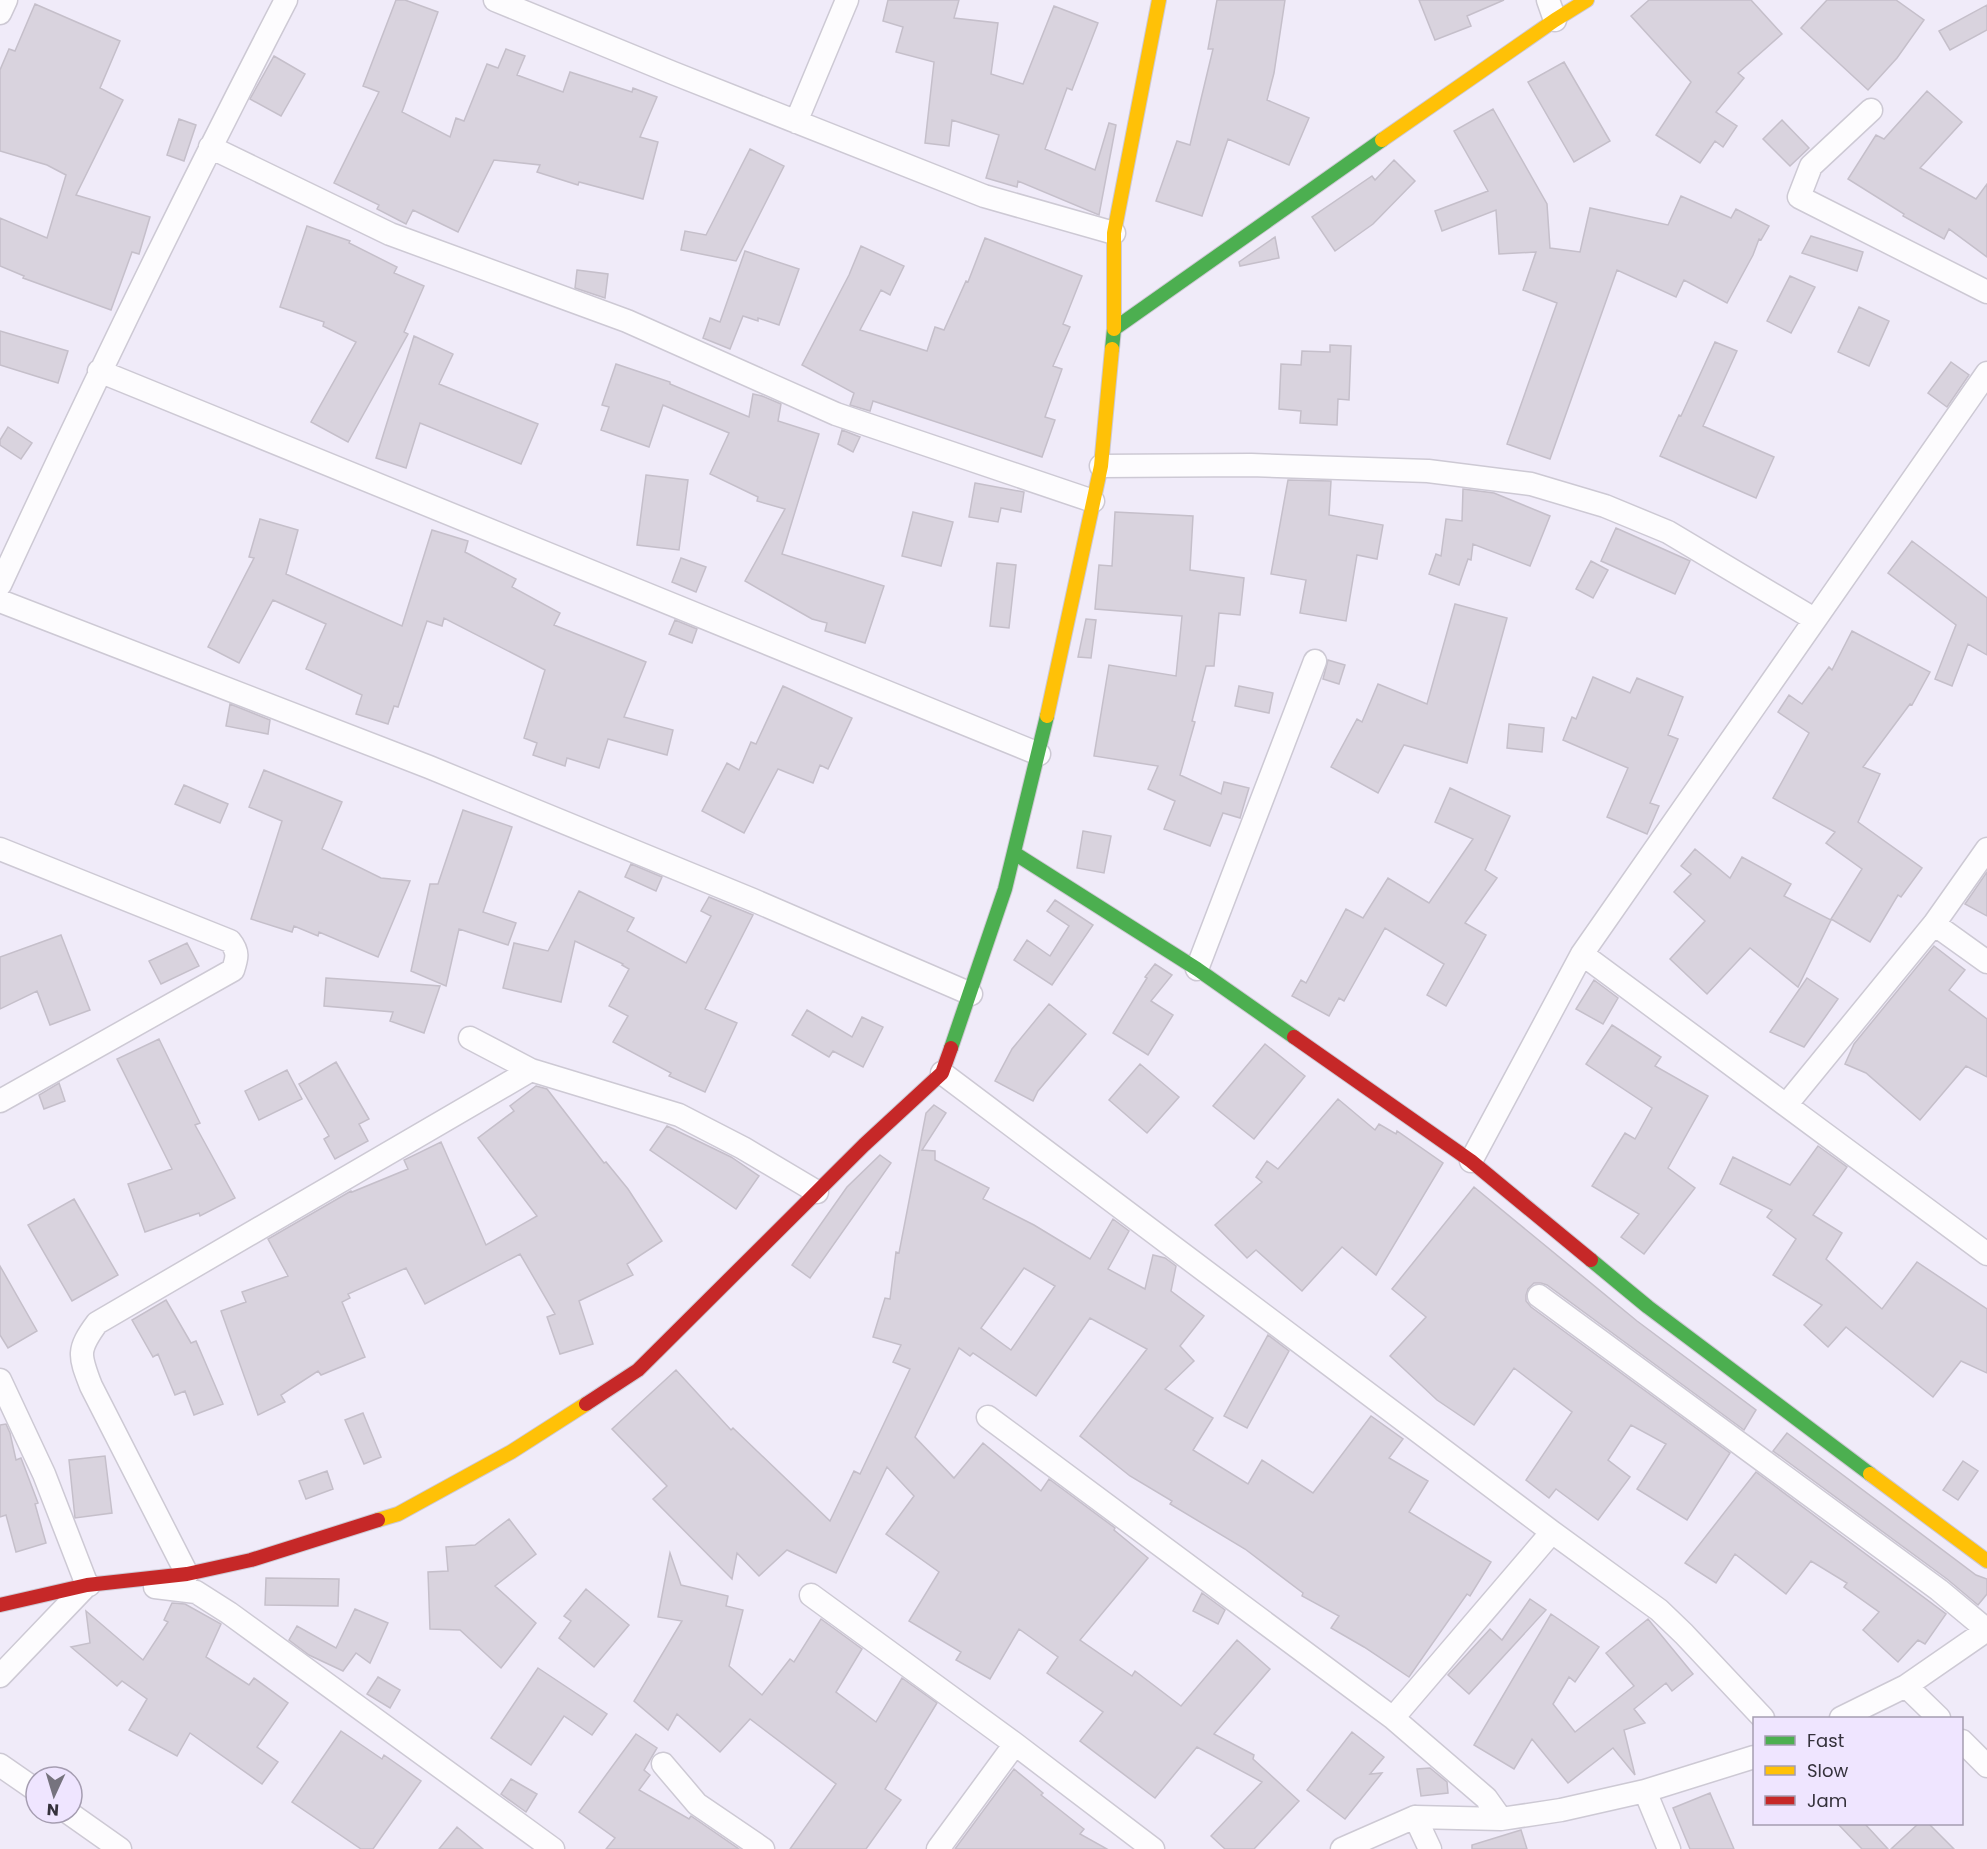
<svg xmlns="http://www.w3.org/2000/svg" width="1987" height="1849" viewBox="0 0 1987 1849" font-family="Poppins,sans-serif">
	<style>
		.building { fill: #d9d3de; stroke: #c5bfca; stroke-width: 1.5; fill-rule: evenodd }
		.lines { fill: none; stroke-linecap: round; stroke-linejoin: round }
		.street-casing { stroke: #cdc9d4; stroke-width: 25 }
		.fast-casing { stroke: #cdc9d4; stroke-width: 16 }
		.slow-casing { stroke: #cdc9d4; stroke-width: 16 }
		.jam-casing { stroke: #cdc9d4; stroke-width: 16 }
		.street { stroke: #fdfcfe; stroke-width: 22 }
		.fast { stroke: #4caf50; stroke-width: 14 }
		.slow { stroke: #ffc107; stroke-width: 14 }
		.jam { stroke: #c62828; stroke-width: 14 }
	</style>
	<rect width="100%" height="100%" fill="#f0ebf9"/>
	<path class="building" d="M396 0H405L438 12 402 112 450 137 456 118 464 121 487 64 498 68 506 49 525 56 517 75 563 92 570 72 632 92 633 88 657 97 640 137 658 142 643 199 579 182 578 185 537 172 540 165 494 160 458 232 413 210 406 224 377 209 379 205 334 183 379 92 363 86Z
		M888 0H959L954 18 998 23 991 74 1023 84 1054 6 1098 23 1072 90 1067 88 1045 149 1095 170 1109 123 1116 125 1099 215 1018 181 1017 187 986 178 999 135 952 120 949 146 925 143 934 62 896 52 903 27 883 21Z
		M1217 0H1285L1274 73 1267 100 1309 118 1289 165 1228 139 1202 216 1156 201 1177 141 1190 145 1213 49H1208Z
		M1419 0H1504L1467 16 1471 26 1435 40Z
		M1649 0H1751L1782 34 1738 73 1744 78 1716 112 1737 126 1723 147 1715 141 1700 163 1656 135 1691 82 1631 16Z
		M1827 0H1896L1924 20 1897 58 1868 90 1801 28Z
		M35 4 120 41 100 88 123 100 76 195 150 217 139 254 132 252 111 310 23 278 24 276 0 266V218L47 238 66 175 47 165 0 151V70L9 49 15 51Z
		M1987 5V30L1950 50 1939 31Z
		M274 56 305 74 281 116 250 99Z
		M1564 62 1610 141 1574 162 1528 82Z
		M1927 91 1962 122 1920 168 1976 199 1987 184V257L1949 229 1944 239 1903 216 1904 214 1848 179 1876 135 1884 139Z
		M1493 109 1547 204 1550 248 1580 252 1590 208 1668 225 1681 196 1731 218 1736 209 1769 226 1761 240 1759 239 1753 255 1727 303 1684 280 1676 297 1617 270 1550 459 1507 444 1557 303 1523 290 1536 252 1499 254 1496 210 1442 231 1435 211 1488 191 1454 131Z
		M179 119 196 125 184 161 167 155Z
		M1782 120 1809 148 1790 166 1763 139Z
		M750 149 784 166 736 261 681 250 685 231 706 235Z
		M1394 160 1415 181 1373 224 1335 251 1312 217 1372 176 1375 180Z
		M307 226 350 241 349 243 397 267 394 273 424 286 404 332 408 334 348 442 311 422 356 342 323 326 324 322 280 307Z
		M1811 236 1863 252 1857 271 1802 253Z
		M1275 237 1279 258 1240 266 1239 262Z
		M985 238 1082 276 1063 324 1070 327 1053 366 1062 369 1045 417 1055 420 1042 457 873 401 870 411 850 405 854 393 802 365 849 275 861 246 904 266 890 295 881 290 860 330 927 351 935 327 944 330 966 281 968 282Z
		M745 251 799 269 779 325 758 318V321L743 316 730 349 703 338 710 318 720 322Z
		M577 270 608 274 605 298 575 288Z
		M1790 276 1815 287 1791 333 1767 321Z
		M1859 307 1889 321 1869 366 1838 352Z
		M0 331 68 351 58 383 0 365Z
		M414 336 453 354 439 384 538 424 521 464 420 423 406 468 376 458Z
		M1715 342 1737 351 1703 426 1774 457 1756 498 1660 456 1679 415 1681 416Z
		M1330 345 1351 346 1349 400 1338 399 1337 425 1300 423 1301 411 1279 409 1281 364 1301 365 1302 351 1330 352Z
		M1951 362 1969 375 1947 407 1928 393Z
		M616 364 670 382V384L749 417 753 394 762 396 781 404 778 421 819 434 782 554 884 586 865 643 825 631 827 623 812 619 745 581 785 509 757 501 758 497 710 474 729 433 663 405 649 447 601 430 609 407 602 405Z
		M8 427 32 443 21 459 0 445V440Z
		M842 430 860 437 853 452 838 444Z
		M646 475 688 480 679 550 637 545Z
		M1288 480 1331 481 1329 515 1383 525 1377 559 1357 555 1346 621 1300 613 1306 580 1271 574Z
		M975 483 1024 492 1021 512 1001 508 998 522 969 517Z
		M1463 489 1494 493 1550 516 1530 566 1473 544 1471 560 1468 559 1459 585 1429 574 1436 554 1441 556 1446 519 1462 521Z
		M913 512 953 522 941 566 902 556Z
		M1115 512 1193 516 1190 570 1244 578 1240 615 1219 613 1214 666H1206L1192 721 1195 722 1180 775 1221 794 1224 782 1249 788 1240 818 1223 813 1210 846 1164 829 1175 801 1148 789 1158 766 1094 756 1109 665 1176 676 1182 616 1095 609 1099 565 1112 566Z
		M260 519 298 530 286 574 402 626 432 530 468 541 465 552 516 579 512 587 560 613 554 625 646 662 624 717 673 730 667 755 608 739 599 768 567 758 565 766 533 755 537 743 524 738 545 670 444 618 442 626 427 621 398 707 394 706 388 724 356 714 362 695 306 669 326 624 273 600 239 663 208 647 254 558 249 557Z
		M1616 528 1690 561 1675 594 1601 561Z
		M1912 541 1987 598V655L1968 644 1952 686 1935 679 1956 625 1888 573Z
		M681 558 706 567 696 592 672 582Z
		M1591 561 1608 570 1593 598 1576 589Z
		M997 563 1016 565 1009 628 990 626Z
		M1455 604 1507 618 1467 763 1404 745 1378 793 1331 767 1357 719 1362 722 1378 684 1427 704Z
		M1086 619 1096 620 1091 658 1078 657Z
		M675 620 697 629 692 643 669 634Z
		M1852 631 1930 672 1912 705 1910 704 1863 767 1880 774 1858 822 1922 868 1901 897 1898 895 1870 942 1831 919 1862 869 1826 843 1835 832 1773 798 1809 733 1778 712 1789 695 1802 704 1829 667 1832 670Z
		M1328 660 1345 665 1339 684 1323 679Z
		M1593 677 1630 693 1637 678 1683 697 1668 735 1678 739 1650 803 1659 806 1647 834 1607 817 1628 768 1563 740 1572 717 1576 719Z
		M783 686 852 718 828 769 820 765 813 783 778 769 744 833 702 811 727 763 739 770 751 742 756 744Z
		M1239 686 1273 693 1269 713 1235 706Z
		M230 704 270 720 268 734 226 726Z
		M1509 724 1544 728 1542 752 1507 748Z
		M264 770 342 802 322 849 381 878 410 881 378 957 319 932 318 936 294 926 292 932 251 919 282 821 249 807Z
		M184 785 228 804 220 823 175 804Z
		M1450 788 1510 816 1485 870 1497 878 1465 923 1486 935 1446 1006 1427 995 1444 964 1385 928 1344 1001 1339 998 1329 1016 1292 996 1301 980 1306 983 1346 909 1363 918 1388 878 1429 903 1473 839 1435 822Z
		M463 810 512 827 483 912 516 923 508 945 459 929 446 986 411 971 430 884H438Z
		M1083 831 1111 836 1104 873 1077 868Z
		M1695 849 1730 878 1742 857 1791 884 1784 896 1831 920 1798 987 1750 948 1707 994 1670 959 1705 921 1674 892 1691 874 1681 866Z
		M631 864 662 877 656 891 625 877Z
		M1987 872V916L1965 904Z
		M579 891 634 918 627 931 686 963 711 916 701 911 709 897 753 915 705 1009 737 1023 705 1092 669 1076 671 1073 613 1042 628 1016 609 1006 629 969 622 965 623 964 575 941 561 1002 503 988 514 943 548 951Z
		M1055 900 1093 925 1052 985 1014 960 1027 940 1050 956 1069 926 1047 911Z
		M61 935 90 1010 50 1025 37 991 0 1009V957Z
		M187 943 199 966 161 984 149 961Z
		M1934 946 1965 970 1949 990 1987 1019V1077L1966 1066 1920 1120 1866 1073 1845 1064 1854 1044Z
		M1155 964 1172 975 1151 1001 1173 1015 1148 1055 1113 1033 1147 978 1145 977Z
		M326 978 415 984 440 986 424 1033 390 1021 393 1012 324 1006Z
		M1807 978 1838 999 1804 1047 1770 1032Z
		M1594 980 1618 998 1603 1024 1576 1009Z
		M1049 1004 1086 1034 1038 1091 1033 1101 995 1081 1012 1049Z
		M807 1010 852 1037 862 1017 883 1027 863 1067 833 1051 829 1057 792 1035Z
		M1612 1025 1661 1057 1655 1066 1708 1096 1668 1168 1695 1188 1644 1254 1621 1237 1639 1214 1592 1186 1625 1133 1635 1139 1652 1108 1586 1064Z
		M159 1039 200 1123 195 1125 235 1198 200 1216 199 1213 145 1232 128 1184 172 1169 117 1059Z
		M1265 1044 1305 1076 1254 1139 1213 1106Z
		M336 1062 369 1119 359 1124 368 1141 335 1159 324 1139 329 1136 299 1084Z
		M1140 1064 1179 1097 1147 1133 1109 1100Z
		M287 1070 302 1099 259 1120 245 1091Z
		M59 1083 65 1101 44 1109 39 1095Z
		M536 1086 547 1089 604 1163 606 1162 628 1189 662 1241 627 1264 633 1275 579 1301 593 1344 560 1354 547 1317 555 1314 520 1254 425 1304 406 1268 348 1294 350 1298 342 1302 365 1357 321 1375 318 1371 281 1395 285 1402 258 1415 221 1311 246 1302 242 1292 288 1276 268 1239 351 1191 352 1192 408 1169 404 1160 441 1142 486 1245 537 1216 478 1138 514 1111 510 1106Z
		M1338 1099 1375 1130 1379 1124 1396 1134 1397 1131 1443 1163 1376 1275 1342 1247 1302 1291 1256 1250 1247 1258 1215 1225 1262 1182 1256 1177 1267 1161 1278 1169Z
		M934 1105 946 1113 922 1150 935 1151V1160L989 1188 983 1199 1034 1225 1090 1259 1113 1219 1129 1231 1108 1269 1145 1289 1153 1255 1165 1258 1176 1266 1171 1291 1204 1316 1180 1346 1194 1361 1165 1389 1213 1418 1193 1450 1248 1484 1262 1460 1313 1493 1371 1416 1403 1439 1389 1458 1428 1481 1409 1512 1491 1562 1470 1596 1467 1594 1409 1677 1364 1647 1331 1628 1339 1616 1302 1596 1303 1593 1245 1549 1170 1504 1172 1501 1130 1476 1080 1436 1147 1349 1090 1318 1036 1396 973 1353 970 1356 959 1348 915 1437 954 1478 983 1443 1041 1491 1049 1479 1115 1528 1114 1530 1148 1558 1080 1640 1132 1676 1135 1671 1181 1706 1237 1640 1270 1669 1214 1734 1254 1755 1253 1759 1299 1801 1254 1849H1225L1211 1836 1262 1782 1197 1747 1155 1798 1080 1741 1103 1712 1047 1673 1058 1657 1019 1629 990 1679 956 1660 961 1652 909 1621 939 1572 886 1534 914 1496 887 1467 836 1573 787 1550 759 1576 737 1553 732 1579 653 1499 667 1486 612 1429 676 1370 731 1430 733 1428 830 1521 854 1471 860 1474 910 1369 893 1362 901 1345 873 1337 885 1298 890 1299 896 1252 899 1253 926 1113ZM1024 1268 1055 1286 1011 1350 981 1328Z
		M667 1126 731 1157 759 1176 736 1209 650 1150Z
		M1818 1146 1847 1167 1813 1215 1842 1233 1826 1259 1882 1309 1917 1262 1987 1309V1373L1961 1361 1933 1397 1846 1327 1828 1347 1804 1325 1822 1305 1773 1275 1796 1239 1767 1217 1772 1210 1720 1184 1733 1157 1790 1185Z
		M880 1155 891 1163 810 1278 792 1265 847 1187Z
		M1474 1187 1637 1321 1756 1410 1744 1430 1547 1285 1541 1283H1534L1528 1289 1526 1295V1301L1531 1307 1730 1453 1687 1520 1637 1489 1666 1444 1631 1425 1608 1460 1630 1477 1598 1520 1556 1489 1549 1498 1526 1480 1572 1412 1514 1368 1474 1425 1437 1400 1390 1356 1426 1317 1392 1289Z
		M74 1199 118 1275 72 1301 28 1225Z
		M0 1266 37 1331 8 1348 0 1335Z
		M166 1300 191 1343 196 1341 223 1404 194 1415 185 1391 175 1395 158 1354 153 1357 132 1320Z
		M1268 1335 1289 1351 1247 1428 1224 1416Z
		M363 1413 381 1457 364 1464 345 1420Z
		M6 1424 10 1433 16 1460 21 1458 38 1503 35 1504 46 1543 16 1552 6 1515 0 1517V1425Z
		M1787 1433 1976 1575 1987 1579V1594L1978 1605 1947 1579 1773 1451Z
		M105 1456 112 1513 75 1518 69 1460Z
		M1963 1461 1978 1471 1958 1500 1943 1490Z
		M327 1471 333 1489 306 1499 299 1481Z
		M1756 1472 1946 1614 1925 1644 1918 1640 1898 1662 1863 1630 1879 1612 1844 1587 1847 1583 1811 1561 1786 1594 1735 1554 1716 1583 1685 1563Z
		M509 1519 536 1554 495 1586 536 1623 501 1668 460 1630 430 1629 428 1572 448 1571 446 1547 475 1545Z
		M670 1553 681 1585 728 1596 726 1606 743 1610 729 1666 762 1695 790 1659 794 1662 821 1619 862 1649 836 1692 876 1722 902 1678 937 1703 885 1789 901 1800 866 1849H790L836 1784 750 1719 720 1752 677 1714 668 1730 634 1701 682 1621 658 1617Z
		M266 1578 339 1579 338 1606 265 1605Z
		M586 1589 629 1625 594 1667 559 1638 571 1621 564 1616Z
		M1202 1593 1225 1610 1218 1624 1193 1611Z
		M1530 1599 1546 1610 1469 1694 1448 1675 1490 1629 1502 1640Z
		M172 1603 185 1604 221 1624 206 1657 249 1685 254 1678 288 1703 257 1747 278 1762 262 1784 190 1733 177 1756 129 1730 147 1699 122 1681 117 1686 71 1647 90 1643 86 1611 143 1660 168 1622 164 1620Z
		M355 1609 388 1623 370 1663 356 1653 343 1671 309 1655 289 1640 297 1626 336 1648Z
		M1551 1614 1599 1647 1575 1682 1569 1677 1553 1704 1575 1732 1634 1686 1606 1653 1648 1619 1693 1674 1672 1691 1666 1683 1634 1709 1645 1723 1624 1730 1635 1775 1613 1748 1568 1783 1532 1739 1514 1769 1474 1745Z
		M538 1668 607 1714 592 1735 564 1716 531 1765 491 1738Z
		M378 1677 400 1690 390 1708 367 1694Z
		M341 1731 382 1759 384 1755 421 1781 373 1849H361L292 1802Z
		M1352 1732 1384 1757 1370 1774 1382 1773 1345 1819 1307 1790Z
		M636 1734 657 1748 644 1770 650 1775 639 1790 689 1819 691 1816 739 1849H606L615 1838 579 1812Z
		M1430 1768 1447 1782 1448 1793 1421 1796 1417 1769Z
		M1014 1769 1043 1793 1041 1795 1084 1829 1080 1834 1107 1849H955Z
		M511 1779 537 1794 526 1812 501 1794Z
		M1710 1793 1734 1849H1690L1673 1808Z
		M1838 1824H1865L1888 1849H1862Z
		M1918 1824H1929L1954 1849H1891Z
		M457 1827 483 1849H439Z
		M1521 1830 1527 1849H1472V1845Z"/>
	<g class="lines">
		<g class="street-casing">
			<path id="street" d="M495 0 673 73 984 196 1114 233
				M1548 0 1555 20
				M0 13 6 0
				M1871 110 1811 166 1799 197 1987 292
				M796 122 847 0
				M210 147 390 234 627 321 836 414 1093 501
				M99 371 1039 754
				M1101 466 1251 465 1428 471 1531 484 1605 506 1668 532 1814 619
				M0 585C91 388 186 193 286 0
				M0 601 429 767 753 900 971 994
				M0 849 230 941C239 952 237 958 233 970L0 1101
				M1934 924 1987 962
				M1582 954 1987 1254
				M1197 969 1315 661
				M470 1038 531 1070 679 1115 743 1148 817 1192
				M942 1073 1552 1532 1659 1610 1684 1634 1763 1718
				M1786 1105 1934 924 1987 849
				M1471 1161 1582 954 1987 373
				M1539 1296 1939 1590 1987 1630
				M0 1380 44 1474 87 1585
				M988 1417 1393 1718 1486 1798 1501 1819
				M187 1574 91 1386C79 1355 77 1350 97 1323L531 1070
				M155 1587 196 1592 229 1613 553 1849
				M811 1595 1015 1744 1153 1849
				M0 1676 87 1585H89
				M1906 1686 1939 1718
				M1393 1718 1552 1532
				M1841 1718 1906 1686 1987 1630
				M1962 1741 1987 1766
				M663 1764 697 1804 763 1849
				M0 1765 36 1790
				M1645 1791 1669 1849
				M69 1813 120 1849
				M1415 1817 1430 1849
				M938 1849 1015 1744
				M1342 1849 1415 1817 1501 1819 1561 1810 1645 1791 1754 1757"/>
		</g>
		<g class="fast-casing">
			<path id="fast" d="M1112 349 1114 329 1382 140
				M1014 853 1197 969 1294 1037
				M951 1048 1005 889 1047 716
				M1591 1260 1648 1307 1870 1474"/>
		</g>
		<g class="slow-casing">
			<path id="slow" d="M1382 140 1555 20 1587 0
				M1114 329V233L1159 0
				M1047 716 1101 466 1112 349
				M1870 1474 1987 1561
				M378 1520 398 1514 511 1452 586 1404"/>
		</g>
		<g class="jam-casing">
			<path id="jam" d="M1294 1037 1471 1161 1591 1260
				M586 1404 638 1370 864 1145 942 1073 951 1048
				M0 1605 87 1585 187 1574 251 1560 378 1520"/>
		</g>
		<use href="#street" class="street"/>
		<use href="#fast" class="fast"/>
		<use href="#slow" class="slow"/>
		<use href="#jam" class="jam"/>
	</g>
	<rect x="1753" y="1717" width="210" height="108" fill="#efe5ff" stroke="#a59db1" stroke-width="1.5"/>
	<rect x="1765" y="1736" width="30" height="9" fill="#4caf50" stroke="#a59db1" stroke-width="1.5"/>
	<text x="1807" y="1747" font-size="18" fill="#35323c">Fast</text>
	<rect x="1765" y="1766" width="30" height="9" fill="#ffc107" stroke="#a59db1" stroke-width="1.5"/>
	<text x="1807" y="1777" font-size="18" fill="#35323c">Slow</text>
	<rect x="1765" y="1796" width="30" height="9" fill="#c62828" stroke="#a59db1" stroke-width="1.5"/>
	<text x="1807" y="1807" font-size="18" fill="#35323c">Jam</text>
	<g transform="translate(54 1795) rotate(184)"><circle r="28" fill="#efe5ff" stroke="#a59db1" stroke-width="1.5"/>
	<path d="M0-4.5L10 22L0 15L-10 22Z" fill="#76737e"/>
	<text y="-9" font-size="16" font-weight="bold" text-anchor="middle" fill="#35323c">N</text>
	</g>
</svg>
